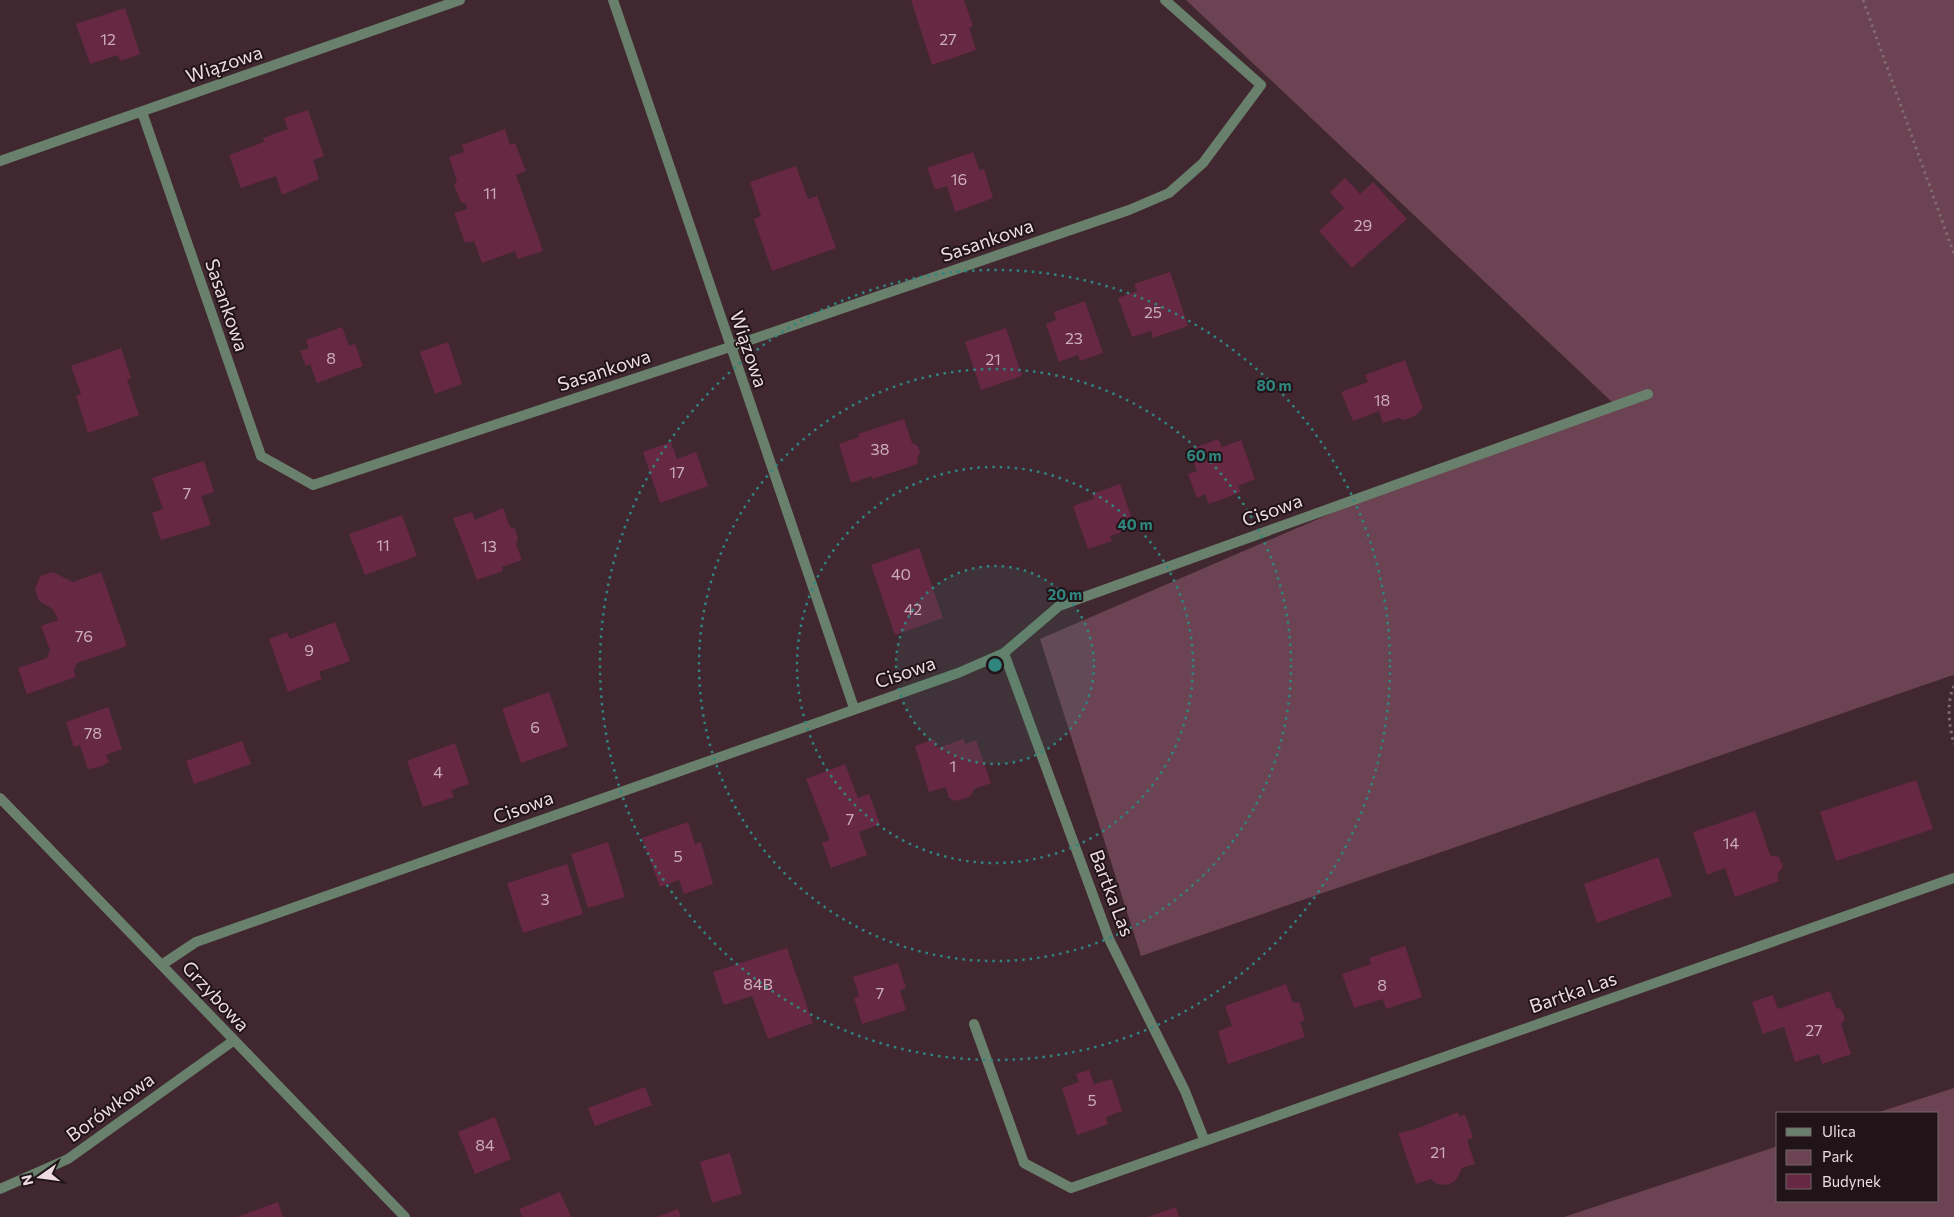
<svg xmlns="http://www.w3.org/2000/svg" width="1954" height="1217" viewBox="0 0 1954 1217" font-family="Commissioner,sans-serif">
	<style>
		.green { fill: #6c4352 }
		.building { fill: #672843 }
		.lines { fill: none; stroke-linecap: round; stroke-linejoin: round }
		.path { stroke: #816a72; stroke-width: 3; stroke-dasharray: 2.5 4; stroke-linecap: butt }
		.street { stroke: #69816c; stroke-width: 10 }
		.ring { fill: none; stroke: #30857f; stroke-width: 2.5; stroke-dasharray: 2.5 5 }
		.labels { text-anchor: middle; stroke-width: 4; stroke-linejoin: round; paint-order: stroke }
		.number-label { font-size: 16px; fill: #ccaeba }
		.street-label { font-size: 19px; fill: #eddbe1; stroke: #201418 }
		.centre { fill: #30857f; stroke: #201418; stroke-width: 2.5 }
		.ring-label { font-size: 15px; text-anchor: middle; font-weight: bold; fill: #30857f; stroke: #201418; stroke-width: 4; stroke-linejoin: round; paint-order: stroke }
	</style>
	<rect width="100%" height="100%" fill="#412730"/>
	<path class="green" d="M1186 0H1954V677L1953 675 1141 956 1040 639 1413 478 1612 402Z
		M1954 1088V1217H1564L1778 1146V1201H1938V1113H1876Z"/>
	<path class="building" d="M911 0H964L973 26 969 28 976 50 932 65Z
		M125 8 140 54 120 61 118 55 90 64 76 24Z
		M308 110 324 156 313 160 319 179 282 195 276 176 241 188 229 155 264 142 263 138 288 129 284 118Z
		M505 129 510 145 515 143 526 171 516 175 543 251 518 259 515 251 482 263 474 241 465 243 454 213 467 209 466 204 461 202 454 185 457 181 449 157 464 152 462 145Z
		M973 152 980 171 984 169 993 198 955 212 947 186 935 190 927 168Z
		M796 166 808 199 817 196 836 248 772 271 754 219 761 216 750 182Z
		M1345 178 1360 194 1373 182 1407 219 1352 268 1319 231 1344 208 1330 192Z
		M1170 272 1188 326 1153 338 1151 331 1132 337 1118 298 1137 291 1134 284Z
		M1085 301 1103 353 1080 361 1078 355 1059 362 1046 324 1056 320 1054 312Z
		M342 327 349 346 355 344 363 366 317 383 310 364 306 366 300 351 309 348 306 340Z
		M1006 328 1022 376 981 390 965 342Z
		M448 342 462 384 435 394 420 352Z
		M121 348 131 378 127 380 139 415 88 433 76 396 81 394 71 366Z
		M1405 360 1423 408 1415 416 1404 420 1398 418 1383 423 1379 411 1353 421 1341 392 1368 382 1365 375Z
		M904 419 912 443 918 446 920 453 917 458 918 464 872 479V476L851 483 839 444 859 437 858 434Z
		M1218 439 1222 447 1241 440 1255 479 1238 486 1241 492 1209 504 1205 494 1197 498 1188 474 1197 471 1189 450Z
		M671 442 677 459 696 452 708 486 660 503 643 452Z
		M204 461 214 492 201 496 211 525 161 540 152 513 163 509 152 478Z
		M1120 484 1135 528 1110 536 1112 541 1088 549 1073 506 1094 499 1092 494Z
		M503 508 510 527 515 529 518 539 516 544 522 560 502 567 503 571 477 580 453 518 472 512 475 520Z
		M402 515 417 556 365 575 349 534Z
		M919 548 943 618 895 635 871 565Z
		M53 572 73 582 101 572 127 646 77 663 74 670 76 677 27 694 18 668 47 658 50 650 41 626 58 620 53 609 39 601 35 589 40 576Z
		M335 622 350 661 319 672 322 679 288 692 269 639 287 632 290 639Z
		M549 692 568 746 521 763 502 709Z
		M108 707 122 749 106 755 109 762 100 767 88 769 80 745 74 747 66 722Z
		M934 739 937 748 963 739 966 744 976 740 991 783 974 789 971 796 957 801 949 798 946 787 929 792 915 746Z
		M242 741 251 764 194 784 186 761Z
		M455 743 469 784 451 790 454 797 423 807 407 761Z
		M845 764 858 798 869 794 880 824 859 832 867 855 831 868 822 843 830 840 806 779Z
		M1916 780 1933 829 1836 861 1820 812Z
		M1755 811 1770 855 1779 857 1783 867 1777 874 1779 881 1735 897 1725 868 1707 875 1693 832Z
		M688 822 695 844 701 842 713 884 684 894 679 880 660 887 642 838Z
		M608 842 625 897 588 908 571 854Z
		M1658 857 1672 896 1597 923 1584 884Z
		M567 864 583 914 523 933 507 883Z
		M1405 946 1422 997 1386 1009 1383 999 1354 1008 1342 974 1371 964 1369 958Z
		M787 948 813 1023 768 1039 752 996 724 1005 713 972Z
		M898 963 906 988 900 990 906 1010 862 1024 854 998 859 996 853 977Z
		M1286 984 1293 1003 1299 1002 1305 1020 1300 1022 1305 1037 1228 1064 1218 1031 1232 1026 1225 1006Z
		M1830 991 1836 1008 1841 1009 1845 1019 1841 1024 1851 1054 1822 1064 1819 1054 1795 1062 1784 1027 1763 1034 1752 1002 1773 995 1778 1009Z
		M1089 1070 1094 1084 1112 1079 1122 1111 1106 1117 1108 1124 1077 1135 1062 1088 1079 1082 1076 1074Z
		M645 1087 652 1105 595 1126 588 1108Z
		M1458 1112 1459 1117 1465 1114 1473 1138 1467 1140 1475 1164 1462 1168 1457 1179 1448 1185 1437 1184 1431 1179 1416 1184 1398 1133 1416 1129Z
		M495 1117 511 1159 475 1174 458 1132Z
		M730 1153 742 1194 712 1203 700 1162Z
		M560 1192 571 1217H522L519 1209Z
		M278 1202 283 1217H237Z
		M1176 1207 1179 1217H1148Z
		M678 1209 681 1217H657Z"/>
	<g class="lines">
		<path class="path" d="M1863 0 1954 254
			M1954 686C1946 703 1949 726 1954 744"/>
		<path class="street" d="M613 0 854 708
			M142 112 261 456 313 485 730 347 1129 210 1169 193 1203 163 1261 85 1165 0
			M0 161 460 0
			M1004 653 1109 939 1185 1091 1204 1139
			M0 798C136 937 270 1078 405 1217
			M163 964 196 942 958 673 1004 653 1059 606 1648 394
			M974 1024 1024 1163 1071 1188 1954 878
			M0 1189 68 1159 233 1041"/>
	</g>
	<circle cx="995" cy="665" r="99" fill="#30857f" fill-opacity=".12"/>
	<g class="ring">
		<circle cx="995" cy="665" r="99"/>
		<circle cx="995" cy="665" r="198"/>
		<circle cx="995" cy="665" r="296"/>
		<circle cx="995" cy="665" r="395"/>
	</g>
	<g class="labels">
		<g class="number-label">
			<text x="108" y="45">12</text>
			<text x="948" y="45">27</text>
			<text x="959" y="185">16</text>
			<text x="490" y="199">11</text>
			<text x="1363" y="231">29</text>
			<text x="1153" y="318">25</text>
			<text x="1074" y="344">23</text>
			<text x="331" y="364">8</text>
			<text x="993" y="365">21</text>
			<text x="1382" y="406">18</text>
			<text x="880" y="455">38</text>
			<text x="677" y="478">17</text>
			<text x="187" y="499">7</text>
			<text x="383" y="551">11</text>
			<text x="489" y="552">13</text>
			<text x="901" y="580">40</text>
			<text x="913" y="615">42</text>
			<text x="84" y="642">76</text>
			<text x="309" y="656">9</text>
			<text x="535" y="733">6</text>
			<text x="93" y="739">78</text>
			<text x="953" y="772">1</text>
			<text x="438" y="778">4</text>
			<text x="850" y="825">7</text>
			<text x="1731" y="849">14</text>
			<text x="678" y="862">5</text>
			<text x="545" y="905">3</text>
			<text x="758" y="990">84B</text>
			<text x="1382" y="991">8</text>
			<text x="880" y="999">7</text>
			<text x="1814" y="1036">27</text>
			<text x="1092" y="1106">5</text>
			<text x="485" y="1151">84</text>
			<text x="1438" y="1158">21</text>
		</g>
		<g class="street-label">
			<text transform="translate(224 64) rotate(-19)" y="7">Wiązowa</text>
			<text transform="translate(987 240) rotate(-19)" y="7">Sasankowa</text>
			<text transform="translate(227 305) rotate(71)" y="7">Sasankowa</text>
			<text transform="translate(749 349) rotate(71)" y="7">Wiązowa</text>
			<text transform="translate(604 370) rotate(-18)" y="7">Sasankowa</text>
			<text transform="translate(1272 510) rotate(-20)" y="7">Cisowa</text>
			<text transform="translate(905 672) rotate(-19)" y="7">Cisowa</text>
			<text transform="translate(523 807) rotate(-20)" y="7">Cisowa</text>
			<text transform="translate(1112 893) rotate(69)" y="7">Bartka Las</text>
			<text transform="translate(1573 992) rotate(-19)" y="7">Bartka Las</text>
			<text transform="translate(216 996) rotate(47)" y="7">Grzybowa</text>
			<text transform="translate(110 1107) rotate(-36)" y="7">Borówkowa</text>
		</g>
	</g>
	<circle cx="995" cy="665" r="8" class="centre"/>
	<g class="ring-label">
		<text x="1274" y="391">80 m</text>
		<text x="1204" y="461">60 m</text>
		<text x="1135" y="530">40 m</text>
		<text x="1065" y="600">20 m</text>
	</g>
	<rect x="1776" y="1112" width="162" height="90" fill="#201418" stroke="#726468"/>
	<rect x="1786" y="1128" width="25" height="8" fill="#69816c" stroke="#726468"/>
	<text x="1822" y="1137" font-size="15" fill="#eddbe1">Ulica</text>
	<rect x="1786" y="1150" width="25" height="15" fill="#6c4352" stroke="#726468"/>
	<text x="1822" y="1162" font-size="15" fill="#eddbe1">Park</text>
	<rect x="1786" y="1174" width="25" height="15" fill="#672843" stroke="#726468"/>
	<text x="1822" y="1187" font-size="15" fill="#eddbe1">Budynek</text>
	<g transform="translate(40 1177) rotate(256)" stroke="#201418" stroke-width="4" paint-order="stroke">
	<path d="M0-4L9 19L0 12L-9 19Z" fill="#eddbe1"/>
	<text y="-8" font-size="14" font-weight="bold" text-anchor="middle" fill="#eddbe1">N</text>
	</g>
</svg>
